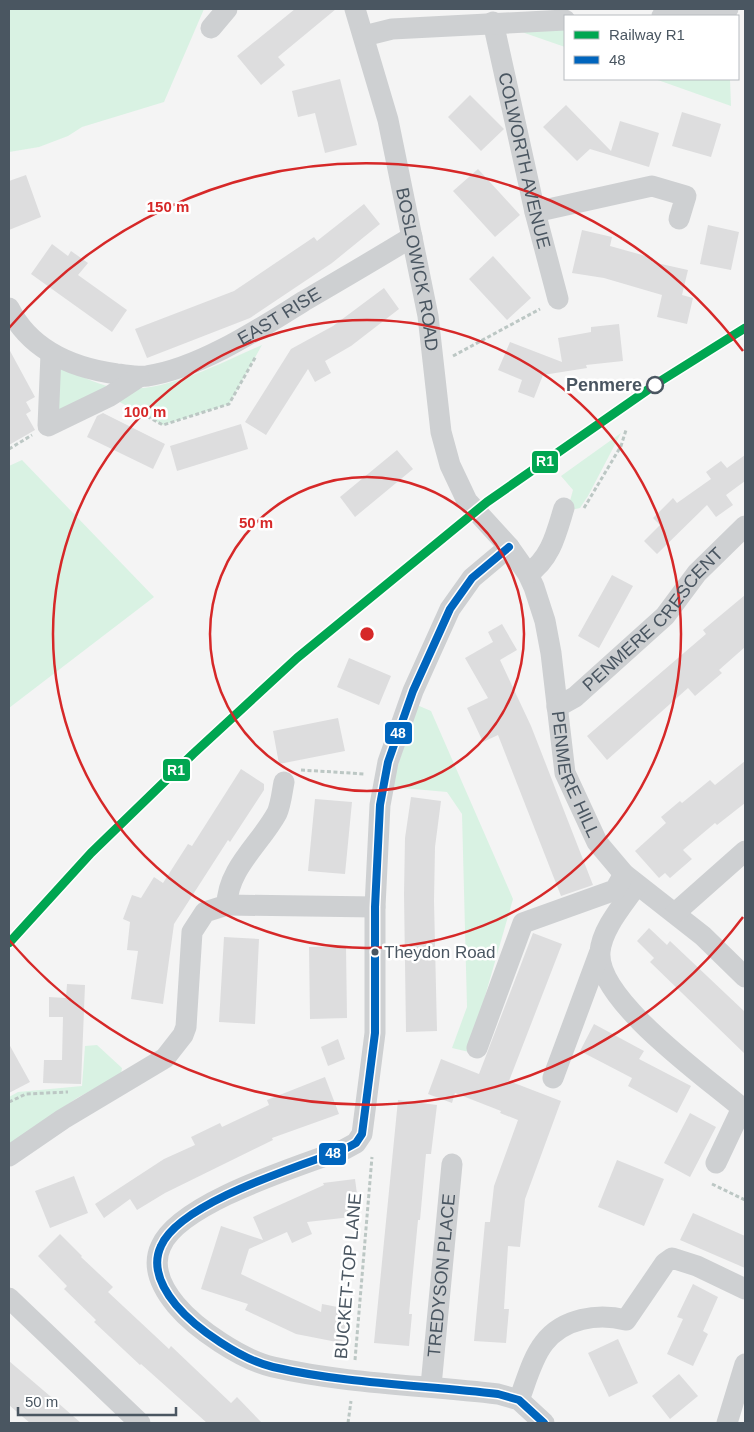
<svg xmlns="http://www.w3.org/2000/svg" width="754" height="1432" viewBox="0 0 754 1432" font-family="Arial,sans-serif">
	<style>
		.green { fill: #d9f2e3 }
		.building { fill: #ddddde }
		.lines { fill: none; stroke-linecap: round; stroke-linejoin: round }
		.path { stroke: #bcc7c4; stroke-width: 3; stroke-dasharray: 4 2.5; stroke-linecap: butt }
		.minor { stroke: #ced0d2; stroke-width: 21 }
		.bus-1-casing { stroke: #fff; stroke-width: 11 }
		.bus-1 { stroke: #0065bd; stroke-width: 8 }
		.rail-1-casing { stroke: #fff; stroke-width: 12 }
		.rail-1 { stroke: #00a651; stroke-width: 9 }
		.ring { fill: none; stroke: #d62828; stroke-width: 2.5 }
		.stop-dot { fill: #fff; stroke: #4a5661; stroke-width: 2.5 }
		.bus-dot { fill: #4a5661; stroke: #fff; stroke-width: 2 }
		.labels { text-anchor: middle; stroke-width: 5; stroke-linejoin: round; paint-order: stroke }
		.bus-label { font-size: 17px; fill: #4a5661; stroke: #fff; text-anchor: start }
		.street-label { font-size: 18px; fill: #4a5661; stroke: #fff }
		.stop-label { font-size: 18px; font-weight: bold; fill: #4a5661; stroke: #fff; text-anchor: end }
		.centre { fill: #d62828; stroke: #fff; stroke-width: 2.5 }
		.ring-label { font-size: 15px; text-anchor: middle; font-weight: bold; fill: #d62828; stroke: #fff; stroke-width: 5; stroke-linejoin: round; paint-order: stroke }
		.line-badge { stroke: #fff; stroke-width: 2 }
		.badge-label { font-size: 14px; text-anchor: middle; font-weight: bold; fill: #fff }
	</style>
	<rect width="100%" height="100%" fill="#f4f4f4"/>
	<path class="green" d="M9 9H204L164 102 82 127 68 136 39 147 9 152Z
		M565 27V47L516 30Z
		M655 79H730L731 106Z
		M262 345 229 404 163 425 112 398 52 418 55 364C74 372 96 385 116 388 163 395 220 363 262 345Z
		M621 433 588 496 580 508 571 510 568 508 573 490 561 476Z
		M22 460 154 597 9 708V466Z
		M417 705 431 711 513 899 469 1052 452 1048 467 1007 462 814 447 792 391 787Z
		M97 1045 122 1068 121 1074 77 1098 9 1144V1097L18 1092 82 1086 85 1046Z"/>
	<path class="building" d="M295 9H336L278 57 285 65 261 85 237 56Z
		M340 79 357 145 325 153 315 113 298 117 292 91Z
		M470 95 504 129 481 151 448 117Z
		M566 105 611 151 620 121 659 133 649 167 590 149 577 161 543 127Z
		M682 112 721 124 711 157 672 146Z
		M478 169 520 215 495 237 453 191Z
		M26 175 41 217 9 230V181Z
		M364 204 380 224 332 263 250 318 147 358 135 329 234 291 314 237 317 241Z
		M708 225 739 232 731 270 700 264Z
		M582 230 612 237 610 246 653 258 652 262 688 270 682 295 693 298 687 324 657 317 662 295 604 278 572 273Z
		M52 244 68 256 71 251 88 263 78 275 127 310 112 332 31 274Z
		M493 256 531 298 507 320 469 279Z
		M384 288 399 309 351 346 325 361 331 373 315 382 308 369 266 435 245 422 291 349 333 326Z
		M619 324 623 361 586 365 587 368 543 375 534 398 518 392 522 380 498 370 510 342 562 362 558 338 591 332V327Z
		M9 349 35 397 26 402 31 411 26 414 35 430 9 445Z
		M103 413 165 444 153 469 87 437 97 416Z
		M241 424 248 449 177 471 170 446Z
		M397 450 413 469 355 517 340 497Z
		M745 455V481L726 495 733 505 716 517 707 505 657 554 644 541 660 525 653 518 673 498 677 503 711 479 706 472 721 461 727 468Z
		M612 575 633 586 599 648 578 636Z
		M745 595V647L719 670 722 673 695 696 688 688 607 760 587 736 706 634 703 630Z
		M502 624 517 650 500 660 531 726 593 885 561 896 498 735 483 742 467 708 488 698 465 658 493 642 488 632Z
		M349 658 391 676 379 705 337 687Z
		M338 718 345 751 279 764 273 731Z
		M745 761V803L717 825 715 823 683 850 692 859 670 878 665 873 659 878 635 851 666 823 661 817 680 801 682 803 710 780 715 785Z
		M241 769 264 784V790L230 842 228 840 174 924 163 1004 131 999 138 951 127 950 130 922 123 919 132 895 141 898 154 877 163 883 188 844 192 846Z
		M411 797 441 801 435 847 434 901 437 1031 406 1032 404 894 405 838Z
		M315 799 352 802 345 874 308 871Z
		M649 928 667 945 670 941 745 1012V1054L650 962 654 958 637 941Z
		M533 933 562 944 509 1081 561 1101 525 1199 520 1247 508 1246 504 1309H509L506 1343 474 1341 485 1222H490L494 1186 518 1120 500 1113 501 1111 455 1093 452 1103 428 1094 441 1059 479 1074Z
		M224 937 259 939 255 1024 219 1022Z
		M346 946 347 1018 310 1019 309 947Z
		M67 984 85 985 81 1084 43 1083 44 1060H62L63 1017H49V997L66 998Z
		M594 1024 644 1051 639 1059 691 1086 677 1113 628 1086 632 1078 580 1051Z
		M338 1039 345 1059 328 1066 321 1047Z
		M9 1044 30 1082 9 1093Z
		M325 1077 339 1114 272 1138 273 1140 165 1193 137 1210 130 1199 104 1218 95 1204 164 1159 195 1145 191 1137 220 1123 222 1127 269 1105 267 1100Z
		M398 1100 437 1105 431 1154H426L420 1220H418L409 1314H412L409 1346 374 1343Z
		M690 1113 716 1127 690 1177 664 1163Z
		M617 1160 664 1179 644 1226 598 1207Z
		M74 1176 88 1213 50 1228 35 1191Z
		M355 1179 360 1216 307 1222 312 1234 292 1243 287 1232 249 1249 241 1274 321 1312 322 1304 348 1309 342 1343 296 1334 245 1310 248 1304 201 1289 221 1226 263 1240 253 1217 324 1185 323 1183Z
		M693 1213 745 1236V1268L680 1240Z
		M60 1234 82 1256 81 1257 113 1287 108 1292 169 1349 171 1346 231 1403 237 1397 262 1423H207L141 1364 140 1365 94 1322 96 1320 64 1289 67 1286 38 1256Z
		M693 1284 718 1297 703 1331 708 1334 693 1366 667 1354 683 1319 677 1317Z
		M618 1339 638 1383 609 1397 588 1353Z
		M9 1361 57 1402 81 1423H30L9 1405Z
		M679 1374 698 1396 670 1419 652 1396Z"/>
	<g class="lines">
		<path class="path" d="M453 356 540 309
			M130 407 163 425 229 404 256 356
			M9 449 32 435
			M584 508 621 446 626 430
			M301 770 365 774
			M9 1102 26 1094 68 1092
			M712 1184 745 1200
			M355 1360 372 1157
			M348 1423 351 1401"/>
		<g class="minor">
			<path id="s1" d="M355 9 388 120 428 316 441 432 450 465 467 501 509 547 528 574 534 587 545 621 551 653 565 773 597 842 624 874 703 936 745 977"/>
			<path d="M662 16 728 9"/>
			<path id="s2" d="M493 22 535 212 558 299"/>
			<path d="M211 28 227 9"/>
			<path d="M364 36 392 29 565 20"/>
			<path d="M535 212 652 186 686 196 679 219"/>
			<path id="s3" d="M9 308C30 350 73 368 117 374 127 375 137 377 147 376 200 368 259 329 304 301 340 280 376 259 412 237"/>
			<path d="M51 354 48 426 110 396 139 377"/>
			<path d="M509 547 472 578 450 609 413 691 388 762 380 805 375 907V1033L362 1134 356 1143 345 1149C300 1166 180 1202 161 1246 151 1267 162 1288 176 1305 196 1329 242 1360 273 1367 347 1384 423 1385 498 1394L519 1400 544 1423"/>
			<path d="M528 574C551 558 556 534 564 508"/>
			<path id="s4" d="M557 707 575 697 665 616 697 573 745 526"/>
			<path d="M636 886C624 904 602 928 600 952 596 1000 707 1078 742 1108L716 1163"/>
			<path d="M227 905 375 907"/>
			<path d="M675 913 745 851"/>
			<path d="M477 1048 523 923 615 890 624 874"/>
			<path d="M553 1078 599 954"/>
			<path d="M9 1156 63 1119 165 1058 183 1035 186 1027 192 932 205 912 227 905C227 869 261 843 277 813 281 804 282 792 284 782"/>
			<path d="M9 1298 140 1423"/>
			<path id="s5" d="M431 1386 452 1164"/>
			<path d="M519 1400C526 1382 532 1358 544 1343 563 1318 598 1313 626 1320L665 1263 672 1258 697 1266 745 1289"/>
			<path d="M727 1423 745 1364"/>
		</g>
		<g class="bus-1-casing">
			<path id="bus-1" d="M509 547 472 578 450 609 413 691 388 762 380 805 375 907V1033L362 1134 356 1143 345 1149C300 1166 180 1202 161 1246 151 1267 162 1288 176 1305 196 1329 242 1360 273 1367 347 1384 423 1385 498 1394L519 1400 544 1423"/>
		</g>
		<use href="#bus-1" class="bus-1"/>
		<g class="rail-1-casing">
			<path id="rail-1" d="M9 943 91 853 193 754 297 658 487 502 659 382 745 328"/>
		</g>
		<use href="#rail-1" class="rail-1"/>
	</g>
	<g class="ring">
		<circle cx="367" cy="634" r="157"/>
		<circle cx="367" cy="634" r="314"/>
		<path d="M743 917A471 471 0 0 1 9 940M9 328A471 471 0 0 1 743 351"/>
	</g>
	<circle class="stop-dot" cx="655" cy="385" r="8"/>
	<circle class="bus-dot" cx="375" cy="952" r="4.5"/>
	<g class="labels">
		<g class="bus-label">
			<text x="384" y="958">Theydon Road</text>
		</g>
		<g class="street-label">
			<text dy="6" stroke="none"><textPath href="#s2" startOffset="142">COLWORTH AVENUE</textPath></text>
			<text dy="6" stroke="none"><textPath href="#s1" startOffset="268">BOSLOWICK ROAD</textPath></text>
			<text dy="6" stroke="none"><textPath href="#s3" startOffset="308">EAST RISE</textPath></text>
			<text dy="6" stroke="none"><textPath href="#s4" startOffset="131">PENMERE CRESCENT</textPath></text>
			<text dy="6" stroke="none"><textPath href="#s1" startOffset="809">PENMERE HILL</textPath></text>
			<text dy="6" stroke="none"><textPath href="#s5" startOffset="111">TREDYSON PLACE</textPath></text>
			<text transform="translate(348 1276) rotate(-85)" y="6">BUCKET-TOP LANE</text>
		</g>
		<g class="stop-label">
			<text x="642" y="391">Penmere</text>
		</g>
	</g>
	<circle cx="367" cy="634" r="8" class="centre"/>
	<g class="ring-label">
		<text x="168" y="212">150 m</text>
		<text x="145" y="417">100 m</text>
		<text x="256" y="528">50 m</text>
	</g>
	<g class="line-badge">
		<rect x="531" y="450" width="28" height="24" rx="5" fill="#00a651"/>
		<rect x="384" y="721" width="29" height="24" rx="5" fill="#0065bd"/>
		<rect x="162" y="758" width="29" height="24" rx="5" fill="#00a651"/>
		<rect x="318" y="1142" width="29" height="24" rx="5" fill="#0065bd"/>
	</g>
	<g class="badge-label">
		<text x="545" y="466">R1</text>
		<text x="398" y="738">48</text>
		<text x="176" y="775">R1</text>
		<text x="333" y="1158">48</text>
	</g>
	<rect width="754" height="1432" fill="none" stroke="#4a5661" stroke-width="20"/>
	<rect x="564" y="15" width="175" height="65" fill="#ffffff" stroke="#b7bbc0"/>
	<rect x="574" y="31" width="25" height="8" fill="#00a651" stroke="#b7bbc0"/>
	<text x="609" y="40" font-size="15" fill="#4a5661">Railway R1</text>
	<rect x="574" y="56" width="25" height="8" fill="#0065bd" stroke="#b7bbc0"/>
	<text x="609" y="65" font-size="15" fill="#4a5661">48</text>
	<path d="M18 1407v8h158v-8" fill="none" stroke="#4a5661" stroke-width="2.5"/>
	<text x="25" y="1407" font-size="15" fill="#4a5661" stroke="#ffffff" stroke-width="4" paint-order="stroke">50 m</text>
</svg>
